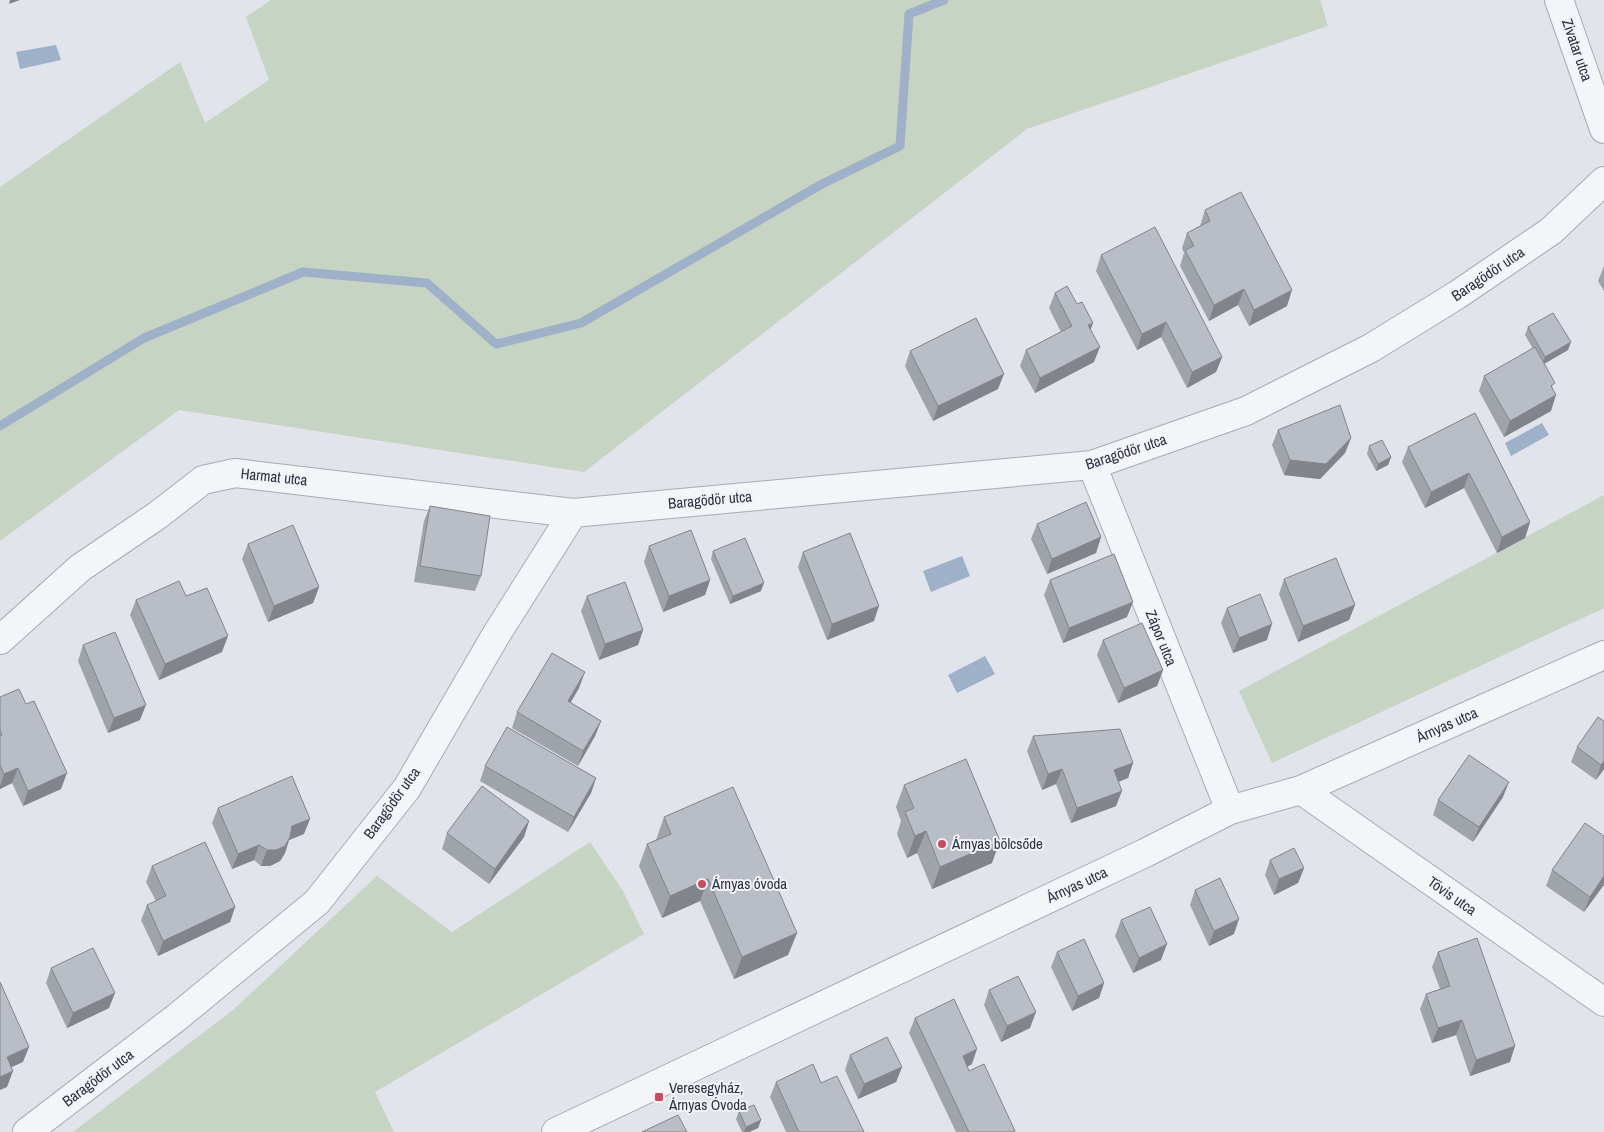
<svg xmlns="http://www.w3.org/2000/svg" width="1604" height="1132" viewBox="0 0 1604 1132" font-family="'Archivo Narrow',sans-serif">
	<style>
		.green { fill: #c7d3c3 }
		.water { fill: #9eb1c8 }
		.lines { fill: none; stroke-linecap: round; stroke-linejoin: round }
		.stream { stroke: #9eb1c8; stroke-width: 9 }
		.minor-casing { stroke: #a6abb4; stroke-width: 30 }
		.minor { stroke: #f4f5f8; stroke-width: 28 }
		.wall { fill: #9fa3aa }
		.shaded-wall { fill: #82848b }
		.building { fill: #b9bdc6; stroke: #82848b }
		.poi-dot { fill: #ca4b5b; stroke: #f1f3f7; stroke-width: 2 }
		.labels { text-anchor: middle; stroke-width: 4; stroke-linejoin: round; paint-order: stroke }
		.street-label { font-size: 15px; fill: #2a3241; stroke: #f1f3f7 }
		.poi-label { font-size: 15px; fill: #2a3241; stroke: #f1f3f7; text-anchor: start }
	</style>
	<rect width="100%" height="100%" fill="#e1e4ea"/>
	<path class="green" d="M271 0H1320L1328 26 1027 129 584 472 179 410 0 541V187L180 62 205 123 269 80 246 17Z
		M1604 495V608L1272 763 1239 691Z
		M590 842 623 891 644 934 375 1092 394 1132H73L233 1010 377 876 452 932Z"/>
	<path class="water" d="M56 45 61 60 20 69 16 52Z
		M1542 423 1549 435 1511 456 1505 443Z
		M962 556 970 576 931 592 923 571Z
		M985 656 995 674 957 693 948 675Z"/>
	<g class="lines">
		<path class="stream" d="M0 426 144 338 303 272 427 283 496 344 581 323 822 184 900 146 909 14 944 0"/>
		<g class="minor-casing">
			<path id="minor" d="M1559 0 1604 129
				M1092 465 1230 810
				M0 640 80 568 158 515 203 480 235 473 573 513
				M1301 790 1604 1002
				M27 1132 176 1018 317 902 407 788 496 635 573 513 1092 465 1246 411 1371 348 1457 295 1551 231 1604 181
				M556 1132 1145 853 1230 810 1301 790 1604 655"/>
		</g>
		<use href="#minor" class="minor"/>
	</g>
	<path class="wall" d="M1205 210 1287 306 1249 326 1238 305 1209 321 1180 266 1184 253 1182 248 1187 233 1200 226Z
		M1101 255 1222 357 1216 372 1187 388 1161 337 1137 350 1096 271Z
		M1604 266V291L1598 281Z
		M1055 293 1091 330 1094 362 1035 393 1020 366 1026 350 1061 332 1049 308Z
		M1528 327 1568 350 1544 364 1553 389 1551 411 1504 437 1479 391 1484 376 1533 349 1525 335Z
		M910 351 998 389 933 421 905 366Z
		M1475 413 1530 522 1525 538 1497 553 1464 488 1425 508 1402 462 1408 447Z
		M1278 430 1351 438 1345 453 1320 479 1284 475 1272 445Z
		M1369 446 1391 457 1388 465 1376 471 1367 454Z
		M430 506 481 576 475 591 414 582 424 521Z
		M1037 524 1101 537 1096 553 1047 574 1031 539Z
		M248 544 319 587 313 603 268 622 242 559Z
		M649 546 710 580 705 595 663 612 644 562Z
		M713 551 761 591 730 604 711 559Z
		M803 552 874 621 827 640 798 567Z
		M1284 579 1355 605 1349 620 1298 642 1279 594Z
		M1050 580 1127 617 1063 643 1044 595Z
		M186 596 222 652 159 680 130 615 136 600Z
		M587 596 643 630 638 645 599 660 581 611Z
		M1227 608 1267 640 1233 653 1221 623Z
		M1103 640 1163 670 1157 686 1118 703 1097 655Z
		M83 645 140 720 108 733 78 661Z
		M579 688 570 703 601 721 595 736 578 766 512 728 517 712Z
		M0 697 61 789 23 806 12 783 0 789Z
		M1604 721V769L1596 780 1571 762 1577 747Z
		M1033 736 1133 763 1128 778 1119 782 1116 806 1071 823 1056 784 1042 790 1027 751Z
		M485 766 596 778 591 793 568 832 480 781Z
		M904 785 992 863 932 889 917 853 907 858 897 834 901 821 896 807Z
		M1503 797 1473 842 1433 815 1438 800Z
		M218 808 304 834 289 840 285 853 280 861 270 866H261L254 860 232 869 212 823Z
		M664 817 797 933 788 955 734 979 700 901 662 918 639 866 647 844 656 840Z
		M529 821 524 837 489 884 442 849 447 833Z
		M1604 836V886H1603L1584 912 1546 886 1552 870Z
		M1270 860 1304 868 1298 883 1274 895 1265 875Z
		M152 866 235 907 230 922 158 956 141 920 147 905 156 901 146 882Z
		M1195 890 1234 934 1209 946 1190 905Z
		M1121 920 1161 960 1133 973 1115 936Z
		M1057 952 1104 983 1099 998 1072 1011 1051 967Z
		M1438 952 1510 1062 1470 1076 1456 1035 1432 1043 1420 1009 1426 994 1440 989 1432 967Z
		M51 968 109 1008 67 1028 46 983Z
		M989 990 1030 1028 1001 1042 984 1005Z
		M915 1018 972 1064 967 1067 969 1071 1015 1131 1014 1132H956L909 1033Z
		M850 1055 902 1067 896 1082 858 1099 845 1070Z
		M776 1082 821 1083 864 1132H786L770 1097Z
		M739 1111 761 1120 758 1128 749 1132H742L736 1119Z"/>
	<path class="shaded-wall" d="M10 0H20L9 4Z
		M1244 289 1238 305 1209 321 1214 305Z
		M1292 290 1287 306 1249 326 1254 310Z
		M1166 322 1161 337 1137 350 1142 334Z
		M1093 323 1088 338V325Z
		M1571 342 1568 350 1542 365 1545 357Z
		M1100 347 1094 362 1035 393 1040 378Z
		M1222 357 1216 372 1187 388 1192 372Z
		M1004 374 998 389 933 421 938 406Z
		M1556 395 1551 411 1504 437 1510 421Z
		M1351 438 1345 453 1320 479 1284 475 1290 460Z
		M1391 457 1388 465 1376 471 1378 464Z
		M1469 473 1464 488 1425 508 1431 492Z
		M1530 522 1525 538 1497 553 1502 537Z
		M1101 537 1096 553 1047 574 1052 559Z
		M710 580 705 595 663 612 669 596Z
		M764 583 761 591 730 604 733 596Z
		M319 587 313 603 268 622 274 606Z
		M1133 602 1127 617 1063 643 1069 628Z
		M1355 605 1349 620 1298 642 1303 626Z
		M879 606 874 621 827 640 832 624Z
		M1272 624 1267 640 1233 653 1239 638Z
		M643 630 638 645 599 660 605 644Z
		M228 636 222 652 159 680 165 664Z
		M1163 670 1157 686 1118 703 1124 688Z
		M585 672 579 688 562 717 568 701Z
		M146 705 140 720 108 733 114 718Z
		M601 721 595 736 578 766 583 751Z
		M1604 761V769L1596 780 1601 765Z
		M1133 763 1128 778 1109 785 1114 770Z
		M18 768 12 783 0 789V786L4 774Z
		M1062 769 1056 784 1042 790 1048 774Z
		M67 773 61 789 23 806 28 791Z
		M596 778 591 793 568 832 574 817Z
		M1509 782 1503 797 1473 842 1479 827Z
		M1122 791 1116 806 1071 823 1077 808Z
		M310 819 304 834 289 840 285 853 280 861 270 866H261L267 850 292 826Z
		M529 821 524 837 489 884 495 869Z
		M926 831 917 853 907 858 915 836Z
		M1000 841 992 863 932 889 940 867Z
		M259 845 254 860 232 869 238 854Z
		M1304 868 1298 883 1274 895 1279 879Z
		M1604 876V882L1603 886 1584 912 1590 897Z
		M708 879 700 901 662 918 670 896Z
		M235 907 230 922 158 956 163 941Z
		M1239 919 1234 934 1209 946 1214 931Z
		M797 933 788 955 734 979 742 957Z
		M1167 944 1161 960 1133 973 1139 958Z
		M1104 983 1099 998 1072 1011 1078 996Z
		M115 993 109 1008 67 1028 73 1013Z
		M1036 1012 1030 1028 1001 1042 1007 1026Z
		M1462 1020 1456 1035 1432 1043 1438 1028Z
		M1515 1046 1510 1062 1470 1076 1476 1060Z
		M29 1047 23 1062 1 1072 7 1057Z
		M977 1049 972 1064 957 1072 963 1056Z
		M902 1067 896 1082 858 1099 864 1084Z
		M13 1071 7 1087 0 1090V1077Z
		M761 1120 758 1128 749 1132H744L746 1127Z"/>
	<path class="building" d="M1241 192 1292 290 1254 310 1244 289 1214 305 1185 250 1194 246 1187 233 1210 221 1205 210Z
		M1155 227 1222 357 1192 372 1166 322 1142 334 1101 255Z
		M1067 286 1077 304 1082 302 1093 323 1088 325 1100 347 1040 378 1026 350 1072 326 1055 293Z
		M1553 313 1571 342 1545 357 1528 327Z
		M976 318 1004 374 938 406 910 351Z
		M1535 347 1555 383 1551 386 1556 395 1510 421 1484 376Z
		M1340 405 1351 438 1326 464 1290 460 1278 430Z
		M1475 413 1530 522 1502 537 1469 473 1431 492 1408 447Z
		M1382 440 1391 457 1378 464 1369 446Z
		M1086 502 1101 537 1052 559 1037 524Z
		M430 506 490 516 481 576 420 566Z
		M293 525 319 587 274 606 248 544Z
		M691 530 710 580 669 596 649 546Z
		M850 533 879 606 832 624 803 552Z
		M745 538 764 583 733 596 713 551Z
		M1114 554 1133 602 1069 628 1050 580Z
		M1336 558 1355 605 1303 626 1284 579Z
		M179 581 186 596 207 588 228 636 165 664 136 600Z
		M625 582 643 630 605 644 587 596Z
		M1260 594 1272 624 1239 638 1227 608Z
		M1142 623 1163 670 1124 688 1103 640Z
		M115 632 146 705 114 718 83 645Z
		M552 653 585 672 568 701 601 721 583 751 517 712Z
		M19 689 26 704 34 701 67 773 28 791 18 768 4 774 0 765V736L2 735 0 730V697Z
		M1598 717 1604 721V761L1601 765 1577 747Z
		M507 727 596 778 574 817 485 766Z
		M1120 729 1133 763 1114 770 1122 791 1077 808 1062 769 1048 774 1033 736Z
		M1469 755 1509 782 1479 827 1438 800Z
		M966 759 1000 841 940 867 926 831 915 836 905 812 914 808 904 785Z
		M292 776 310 819 292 826 290 837 285 846 276 850H267L259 845 238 854 218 808Z
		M482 786 529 821 495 869 447 833Z
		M733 787 797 933 742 957 708 879 670 896 647 844 671 834 664 817Z
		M1585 823 1604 836V876L1590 897 1552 870Z
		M205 842 235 907 163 941 147 905 166 896 152 866Z
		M1294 848 1304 868 1279 879 1270 860Z
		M1220 878 1239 919 1214 931 1195 890Z
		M1150 907 1167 944 1139 958 1121 920Z
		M1477 938 1515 1046 1476 1060 1462 1020 1438 1028 1426 994 1450 986 1438 952Z
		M1084 939 1104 983 1078 996 1057 952Z
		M93 948 115 993 73 1013 51 968Z
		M1018 976 1036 1012 1007 1026 989 990Z
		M0 982 29 1047 7 1057 13 1071 0 1077Z
		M954 999 977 1049 963 1056 969 1071 984 1064 1015 1131 1012 1132H969L915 1018Z
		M887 1037 902 1067 864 1084 850 1055Z
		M813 1064 821 1083 837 1076 864 1132H799L776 1082Z
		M754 1105 761 1120 746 1127 739 1111Z
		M678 1115 687 1132H642Z"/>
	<g class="poi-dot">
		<circle cx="942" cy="844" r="5"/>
		<circle cx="702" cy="884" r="5"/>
		<rect x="654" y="1092" width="10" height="10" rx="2.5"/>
	</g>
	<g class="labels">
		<g class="street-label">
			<text transform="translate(1577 50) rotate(71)" y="5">Zivatar utca</text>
			<text transform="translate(1488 274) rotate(-34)" y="5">Baragödör utca</text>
			<text transform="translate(1126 452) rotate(-18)" y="5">Baragödör utca</text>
			<text transform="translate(274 477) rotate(6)" y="5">Harmat utca</text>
			<text transform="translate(710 500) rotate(-5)" y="5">Baragödör utca</text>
			<text transform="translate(1161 638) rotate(68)" y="5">Zápor utca</text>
			<text transform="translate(1447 725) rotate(-24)" y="5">Árnyas utca</text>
			<text transform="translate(392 803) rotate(-54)" y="5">Baragödör utca</text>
			<text transform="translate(1077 885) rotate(-25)" y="5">Árnyas utca</text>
			<text transform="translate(1452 896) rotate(35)" y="5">Tövis utca</text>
			<text transform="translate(98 1078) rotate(-37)" y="5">Baragödör utca</text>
		</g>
		<g class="poi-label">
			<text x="952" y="849">Árnyas bölcsőde</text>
			<text x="712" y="889">Árnyas óvoda</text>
			<text x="669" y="1093">Veresegyház,<tspan x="669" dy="17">Árnyas Óvoda</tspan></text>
		</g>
	</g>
</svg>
